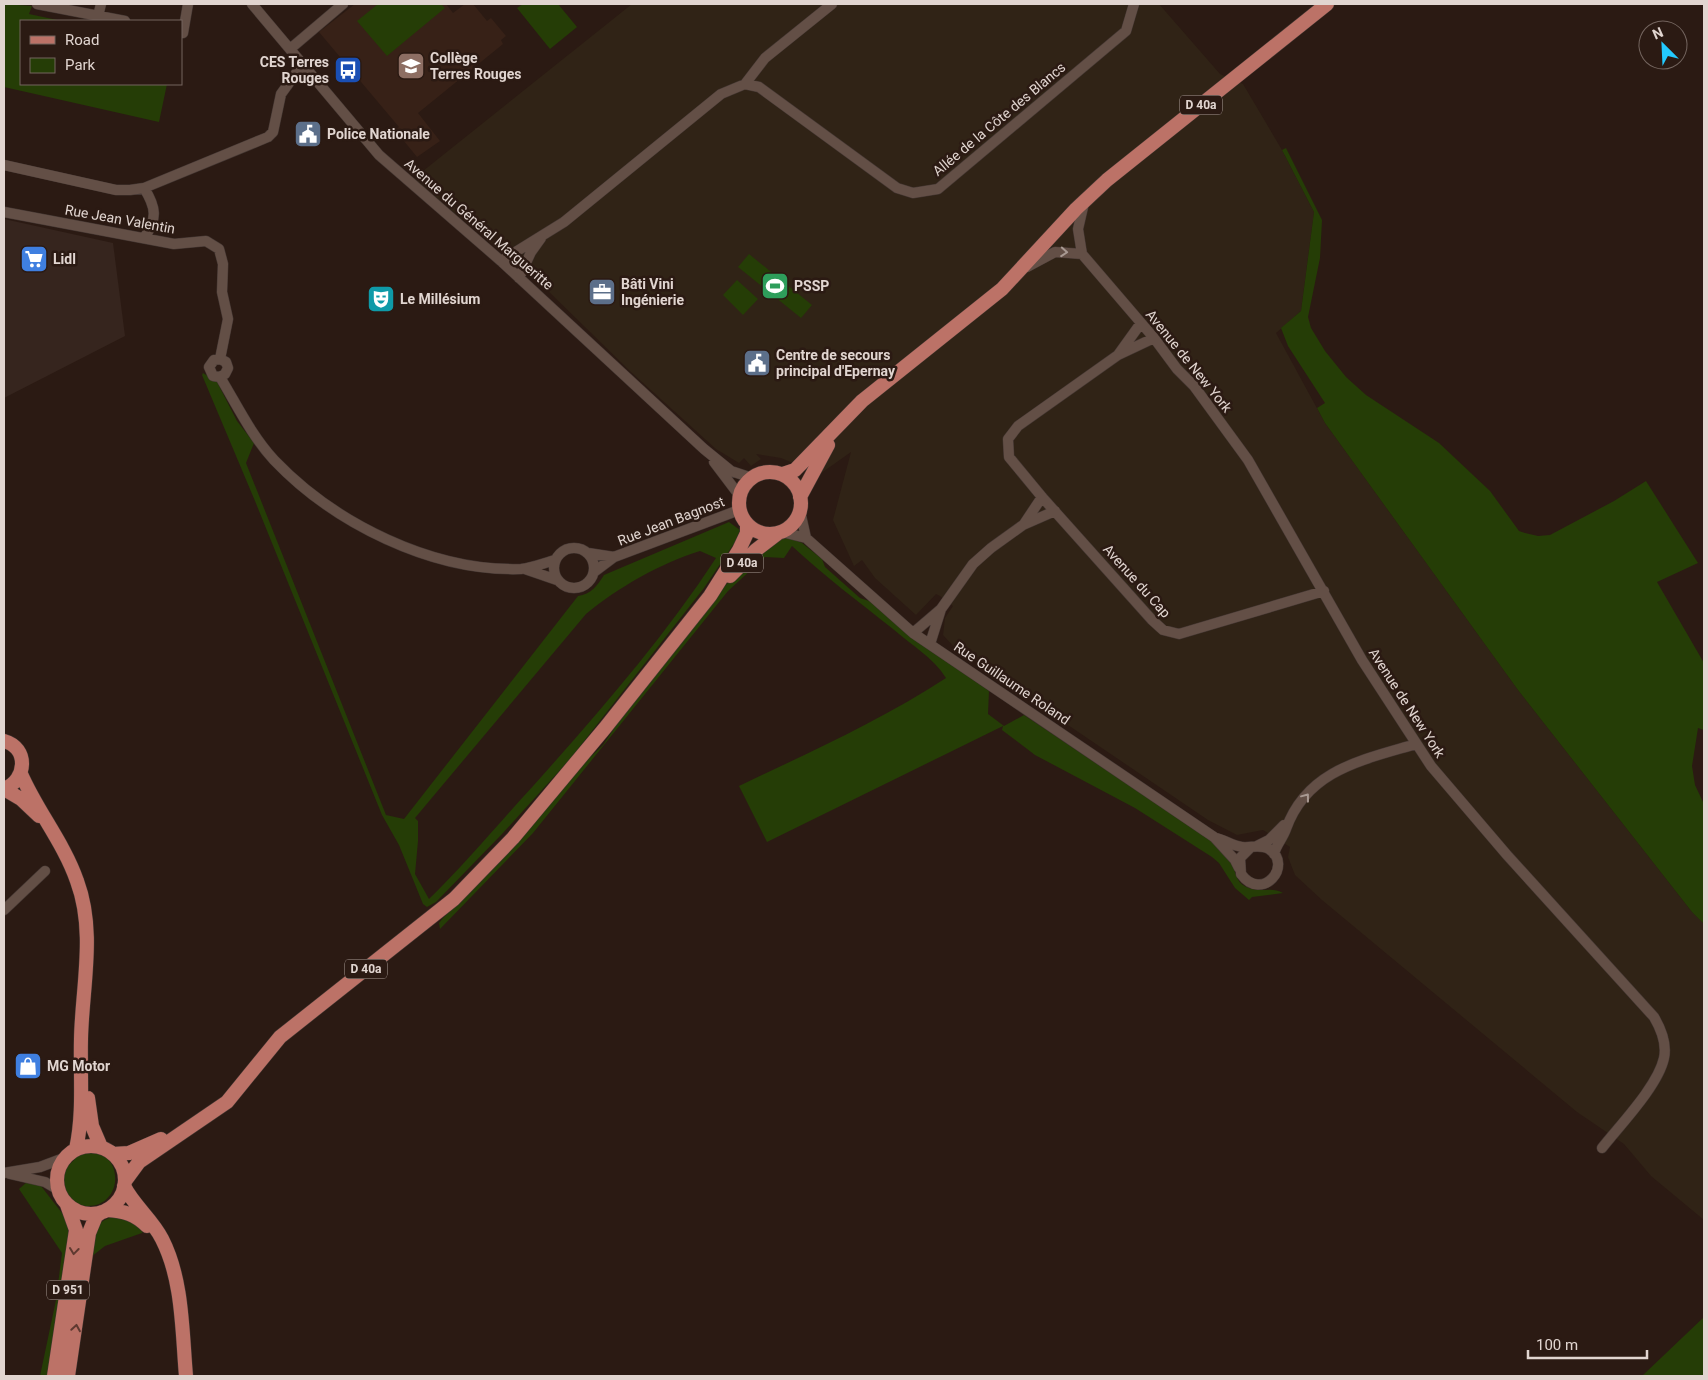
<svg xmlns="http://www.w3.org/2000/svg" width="1708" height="1380" viewBox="0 0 1708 1380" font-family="Roboto,sans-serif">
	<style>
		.commercial { fill: #36251e }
		.industrial { fill: #302316 }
		.built { fill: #372117 }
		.green { fill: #253d06; fill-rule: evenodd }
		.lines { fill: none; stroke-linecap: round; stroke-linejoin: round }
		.minor-casing { stroke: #443733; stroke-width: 11 }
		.major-casing { stroke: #443733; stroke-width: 15 }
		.minor { stroke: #634f46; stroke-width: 10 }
		.major { stroke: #bc7267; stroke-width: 14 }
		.oneway { stroke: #a89992 }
		.oneway2 { stroke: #5e3930 }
		.labels { text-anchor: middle; stroke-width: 5; stroke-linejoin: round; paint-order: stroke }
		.shield { fill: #2b1a13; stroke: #aa9d97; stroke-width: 1 }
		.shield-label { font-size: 12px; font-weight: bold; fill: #e1d5d0 }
		.poi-label { font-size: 14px; font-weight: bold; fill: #e1d5d0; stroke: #2b1a13; text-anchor: start }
		.street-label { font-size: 14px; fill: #e1d5d0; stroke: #2b1a13 }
	</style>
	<rect width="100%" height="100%" fill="#2b1a13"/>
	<path class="commercial" d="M4 219 113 243 125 336 4 398Z"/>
	<path class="industrial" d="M632 4H1159L1220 74 1243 84 1282 150 1314 212 1301 311 1276 333 1325 423 1518 690 1692 912 1704 924V1220L1651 1176 1624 1144 1577 1112 1322 900 1295 875 1288 857 1290 847 1263 830 1237 835 1208 820 956 649 943 635 945 618 953 606 940 596 936 594 916 615 875 578 862 560 854 566 833 520 851 452 820 474 781 458 756 454 761 459 751 466 744 458 739 463 716 449 631 372 542 285 413 179Z"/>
	<path class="built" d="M355 4H446L453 13 465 4H473L487 21 491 18 506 36 501 40 503 44 418 113 440 141 417 157 395 130 399 127 319 32Z"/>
	<path class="green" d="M4 4 32 6 29 14 62 21H21V84H167L159 122 4 87Z
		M378 4H441L445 8 387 56 357 21Z
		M523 4H558L577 27 550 49 517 8Z
		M1286 148 1322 220 1320 258 1308 317 1311 328 1325 351 1346 377 1366 395 1439 443 1490 491 1519 531 1525 533 1538 536 1550 535 1614 501 1646 481 1698 563 1657 582 1704 663V730L1698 728 1692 766 1695 785 1704 804V924L1692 912 1518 690 1325 423 1317 408 1325 403 1288 346 1281 328 1301 311 1314 212 1282 150Z
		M749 254 812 305 801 318 738 267Z
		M737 280 758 299 743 315 723 295Z
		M203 373 217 382 237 421 254 443 246 463 386 815 404 819 578 596C591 594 597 586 604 575L729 522 740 530 735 542 704 588 570 759 502 834 436 902 427 907 423 904 399 845 382 815 255 501 202 375ZM700 551 716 558C663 639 599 712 534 785 499 823 466 863 429 899L415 874 418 841V821L415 818 586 614C619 587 659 564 700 551Z
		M789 537 802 543 822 559 825 567 860 598 869 601 909 634 989 691 988 714 1004 726 1024 715 1214 842C1219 848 1227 853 1230 860 1237 871 1234 883 1249 888 1260 893 1272 886 1283 893L1252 897 1249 900 1235 888 1219 863 1212 857 1135 808 1035 755 1002 730 1003 726 767 842 739 786C810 752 880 721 946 678 933 657 911 645 893 629 859 602 824 576 792 546L784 558 765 557 728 591 533 833 440 929 439 923 443 918 497 865 581 766 603 745 631 703 724 587 769 540Z
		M83 1151C126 1147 125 1208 86 1206 78 1205 71 1201 66 1195 59 1186 60 1175 64 1165H69L75 1159 76 1154Z
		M27 1182 41 1186 62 1213 68 1226V1244L47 1376H40L56 1300 62 1253 19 1189Z
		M126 1215 145 1228 142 1233 105 1246 91 1257C94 1228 94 1218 126 1215Z
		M1704 1317V1376H1642Z"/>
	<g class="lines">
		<g class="minor-casing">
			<path id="minor" d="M37 4 125 21
				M252 4 379 155 501 261 704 449 731 471 752 478
				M98 16 101 4
				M181 32 183 33 188 4
				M290 49 343 4
				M745 84 765 58 832 4
				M4 165 116 190H130L144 188 268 137 273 132 281 94 302 65
				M4 212 174 244 206 241 219 249 223 264 222 292 228 319 220 359 214 360 209 367 213 376 220 377
				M144 238C158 219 156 207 144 188
				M1082 254 1154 338 1177 369 1194 386 1248 460 1362 660 1431 766 1507 855 1654 1017C1661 1029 1667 1044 1664 1058 1658 1086 1620 1125 1602 1148
				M501 261 564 222 721 94 745 84 759 87 897 188 913 193 938 189 1126 31 1134 4
				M1027 267 1055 252 1082 254 1078 229 1084 203
				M519 278 531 252 541 238
				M1154 338 1118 355 1018 426 1008 439 1009 457 1042 497 1152 620 1163 630 1179 634 1324 591
				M1118 355 1141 323
				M220 359 226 362 228 368 225 374 220 377C237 405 251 435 274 460 334 523 432 572 521 569 532 568 544 563 555 560
				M714 462 739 495
				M1024 524 1042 497
				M782 532 806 538 800 511
				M806 538 913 633 1214 837 1235 860 1239 868
				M554 568a20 20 0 1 1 40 0a20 20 0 1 1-40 0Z
				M588 553 614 557
				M525 569 557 580
				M594 572 614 557 739 510
				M913 633 941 609 973 564 991 548 1023 525 1055 511
				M930 644 941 609
				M1216 838C1225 840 1233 846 1242 847 1251 848 1261 844 1269 849 1294 865 1262 903 1241 874L1240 858 1250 848
				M1257 846 1269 840 1284 825
				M1274 854C1276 845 1283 838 1286 829 1307 770 1362 760 1416 744
				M4 910 45 871
				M4 1173 40 1167 64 1158
				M10 1174 45 1182 57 1189"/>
		</g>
		<g class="major-casing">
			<path id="major" d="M739 503a31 31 0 1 1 62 0a31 31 0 1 1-62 0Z
				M783 474 795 470 862 401 1002 289 1076 209 1107 180 1327 4
				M800 497 828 445
				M730 576 756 550 777 534
				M4 741C29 748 27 780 4 789
				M21 774C37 811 64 843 77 881 96 932 82 987 81 1039 80 1076 84 1113 76 1149
				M4 789 21 799 39 816
				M88 1098 92 1126 101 1147
				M57 1180a34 34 0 1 1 68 0a34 34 0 1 1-68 0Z
				M113 1154 129 1153 161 1139
				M125 1181 139 1162 227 1102 280 1037 454 899 513 838 605 728 710 596 739 550 747 533V525
				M124 1186C134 1206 152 1219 162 1239 183 1280 182 1331 186 1376
				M107 1210C124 1211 135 1214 147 1226
				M54 1376 76 1230 67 1205
				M68 1376 89 1233 96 1216 102 1212"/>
		</g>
		<use href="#minor" class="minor"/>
		<use href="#major" class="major"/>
	</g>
	<defs><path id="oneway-chevron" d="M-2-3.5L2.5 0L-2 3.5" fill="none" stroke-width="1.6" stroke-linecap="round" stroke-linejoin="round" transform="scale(1.25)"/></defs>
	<g class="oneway">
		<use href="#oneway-chevron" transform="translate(1064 252) rotate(4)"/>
		<use href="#oneway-chevron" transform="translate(1306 797) rotate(-53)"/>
	</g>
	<g class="oneway2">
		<use href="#oneway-chevron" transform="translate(74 1251) rotate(97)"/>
		<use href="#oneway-chevron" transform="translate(76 1328) rotate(-81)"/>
	</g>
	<defs>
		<g id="school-square" transform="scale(1.4375)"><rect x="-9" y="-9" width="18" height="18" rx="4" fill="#8d6e63" stroke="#2b1a13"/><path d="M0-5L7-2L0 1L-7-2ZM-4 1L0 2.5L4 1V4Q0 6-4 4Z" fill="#fff"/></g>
		<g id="bus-square" transform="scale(1.4375)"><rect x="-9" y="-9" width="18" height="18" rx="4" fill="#1a4fb4" stroke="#2b1a13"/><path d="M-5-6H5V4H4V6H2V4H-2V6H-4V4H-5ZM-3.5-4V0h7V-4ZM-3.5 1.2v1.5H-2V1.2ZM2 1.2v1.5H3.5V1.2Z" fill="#fff"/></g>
		<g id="civic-square" transform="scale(1.4375)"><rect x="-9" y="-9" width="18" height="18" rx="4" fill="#5c6f8a" stroke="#2b1a13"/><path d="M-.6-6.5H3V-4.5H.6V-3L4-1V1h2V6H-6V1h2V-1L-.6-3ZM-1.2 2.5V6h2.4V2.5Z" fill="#fff"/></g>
		<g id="supermarket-square" transform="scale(1.4375)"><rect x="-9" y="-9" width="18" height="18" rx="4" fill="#3f7fe0" stroke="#2b1a13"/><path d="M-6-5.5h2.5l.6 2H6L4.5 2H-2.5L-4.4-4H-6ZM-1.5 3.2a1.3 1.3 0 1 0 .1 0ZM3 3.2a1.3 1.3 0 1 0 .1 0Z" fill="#fff"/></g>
		<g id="stadium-square" transform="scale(1.4375)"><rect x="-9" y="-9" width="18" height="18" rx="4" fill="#2e9e5b" stroke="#2b1a13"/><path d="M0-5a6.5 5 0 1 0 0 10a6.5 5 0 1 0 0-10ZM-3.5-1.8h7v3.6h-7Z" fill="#fff"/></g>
		<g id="office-square" transform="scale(1.4375)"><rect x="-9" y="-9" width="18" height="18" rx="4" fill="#5c6f8a" stroke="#2b1a13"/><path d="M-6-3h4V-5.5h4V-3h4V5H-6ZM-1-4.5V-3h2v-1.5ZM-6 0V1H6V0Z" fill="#fff"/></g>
		<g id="theatre-square" transform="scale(1.4375)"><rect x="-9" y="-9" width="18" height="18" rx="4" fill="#0f9aa8" stroke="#2b1a13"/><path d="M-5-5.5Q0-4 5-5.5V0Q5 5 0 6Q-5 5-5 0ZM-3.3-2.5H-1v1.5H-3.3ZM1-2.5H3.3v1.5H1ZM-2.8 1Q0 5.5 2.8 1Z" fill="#fff"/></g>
		<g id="shop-square" transform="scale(1.4375)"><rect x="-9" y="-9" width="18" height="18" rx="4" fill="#3f7fe0" stroke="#2b1a13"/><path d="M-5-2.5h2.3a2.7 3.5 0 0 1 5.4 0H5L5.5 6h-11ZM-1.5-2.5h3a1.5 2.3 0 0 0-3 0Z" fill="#fff"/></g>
	</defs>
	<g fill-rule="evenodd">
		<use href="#school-square" x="411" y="66"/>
		<use href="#bus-square" x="348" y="70"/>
		<use href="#civic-square" x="308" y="134"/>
		<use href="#supermarket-square" x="34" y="259"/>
		<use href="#stadium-square" x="775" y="286"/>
		<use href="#office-square" x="602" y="292"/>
		<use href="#theatre-square" x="381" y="299"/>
		<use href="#civic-square" x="757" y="363"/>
		<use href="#shop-square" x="28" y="1066"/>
	</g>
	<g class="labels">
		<g class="shield">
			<rect x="1180" y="95.5" width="42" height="19" rx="4"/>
			<rect x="721" y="553.5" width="42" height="19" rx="4"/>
			<rect x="345" y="959.5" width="42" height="19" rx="4"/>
			<rect x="47" y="1280.5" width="42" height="19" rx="4"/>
		</g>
		<g class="shield-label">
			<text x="1201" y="109">D 40a</text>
			<text x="742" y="567">D 40a</text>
			<text x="366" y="973">D 40a</text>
			<text x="68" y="1294">D 951</text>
		</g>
		<g class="poi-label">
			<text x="430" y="63">Collège<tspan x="430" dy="16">Terres Rouges</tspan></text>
			<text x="329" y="67" text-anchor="end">CES Terres<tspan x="329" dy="16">Rouges</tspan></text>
			<text x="327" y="139">Police Nationale</text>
			<text x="53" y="264">Lidl</text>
			<text x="621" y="289">Bâti Vini<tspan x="621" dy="16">Ingénierie</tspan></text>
			<text x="794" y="291">PSSP</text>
			<text x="400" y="304">Le Millésium</text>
			<text x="776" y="360">Centre de secours<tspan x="776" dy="16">principal d'Epernay</tspan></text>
			<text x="47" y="1071">MG Motor</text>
		</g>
		<g class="street-label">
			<text transform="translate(999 119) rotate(-40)" y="5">Allée de la Côte des Blancs</text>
			<text transform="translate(120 219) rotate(10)" y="5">Rue Jean Valentin</text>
			<text transform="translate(479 224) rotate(41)" y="5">Avenue du Général Margueritte</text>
			<text transform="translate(1189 361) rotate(51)" y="5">Avenue de New York</text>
			<text transform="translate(671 521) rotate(-21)" y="5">Rue Jean Bagnost</text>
			<text transform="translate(1137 581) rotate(48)" y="5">Avenue du Cap</text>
			<text transform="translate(1012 683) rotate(34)" y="5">Rue Guillaume Roland</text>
			<text transform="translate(1407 703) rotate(57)" y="5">Avenue de New York</text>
		</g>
	</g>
	<rect width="1708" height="1380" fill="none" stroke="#e1d5d0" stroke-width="10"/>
	<rect x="20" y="20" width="162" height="65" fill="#2b1a13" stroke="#74655f"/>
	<rect x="30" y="36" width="25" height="8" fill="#bc7267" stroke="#74655f"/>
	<text x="65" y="45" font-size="15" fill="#e1d5d0">Road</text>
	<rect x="30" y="58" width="25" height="15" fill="#253d06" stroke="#74655f"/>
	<text x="65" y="70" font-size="15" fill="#e1d5d0">Park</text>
	<g transform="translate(1663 45) rotate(336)"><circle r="24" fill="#2b1a13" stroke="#74655f"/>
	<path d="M0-4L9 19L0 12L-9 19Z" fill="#23c9fe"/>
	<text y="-8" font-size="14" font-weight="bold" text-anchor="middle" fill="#e1d5d0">N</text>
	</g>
	<path d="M1528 1350v8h119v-8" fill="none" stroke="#e1d5d0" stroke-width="2.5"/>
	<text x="1536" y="1350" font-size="15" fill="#e1d5d0" stroke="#2b1a13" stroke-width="4" paint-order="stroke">100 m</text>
</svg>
